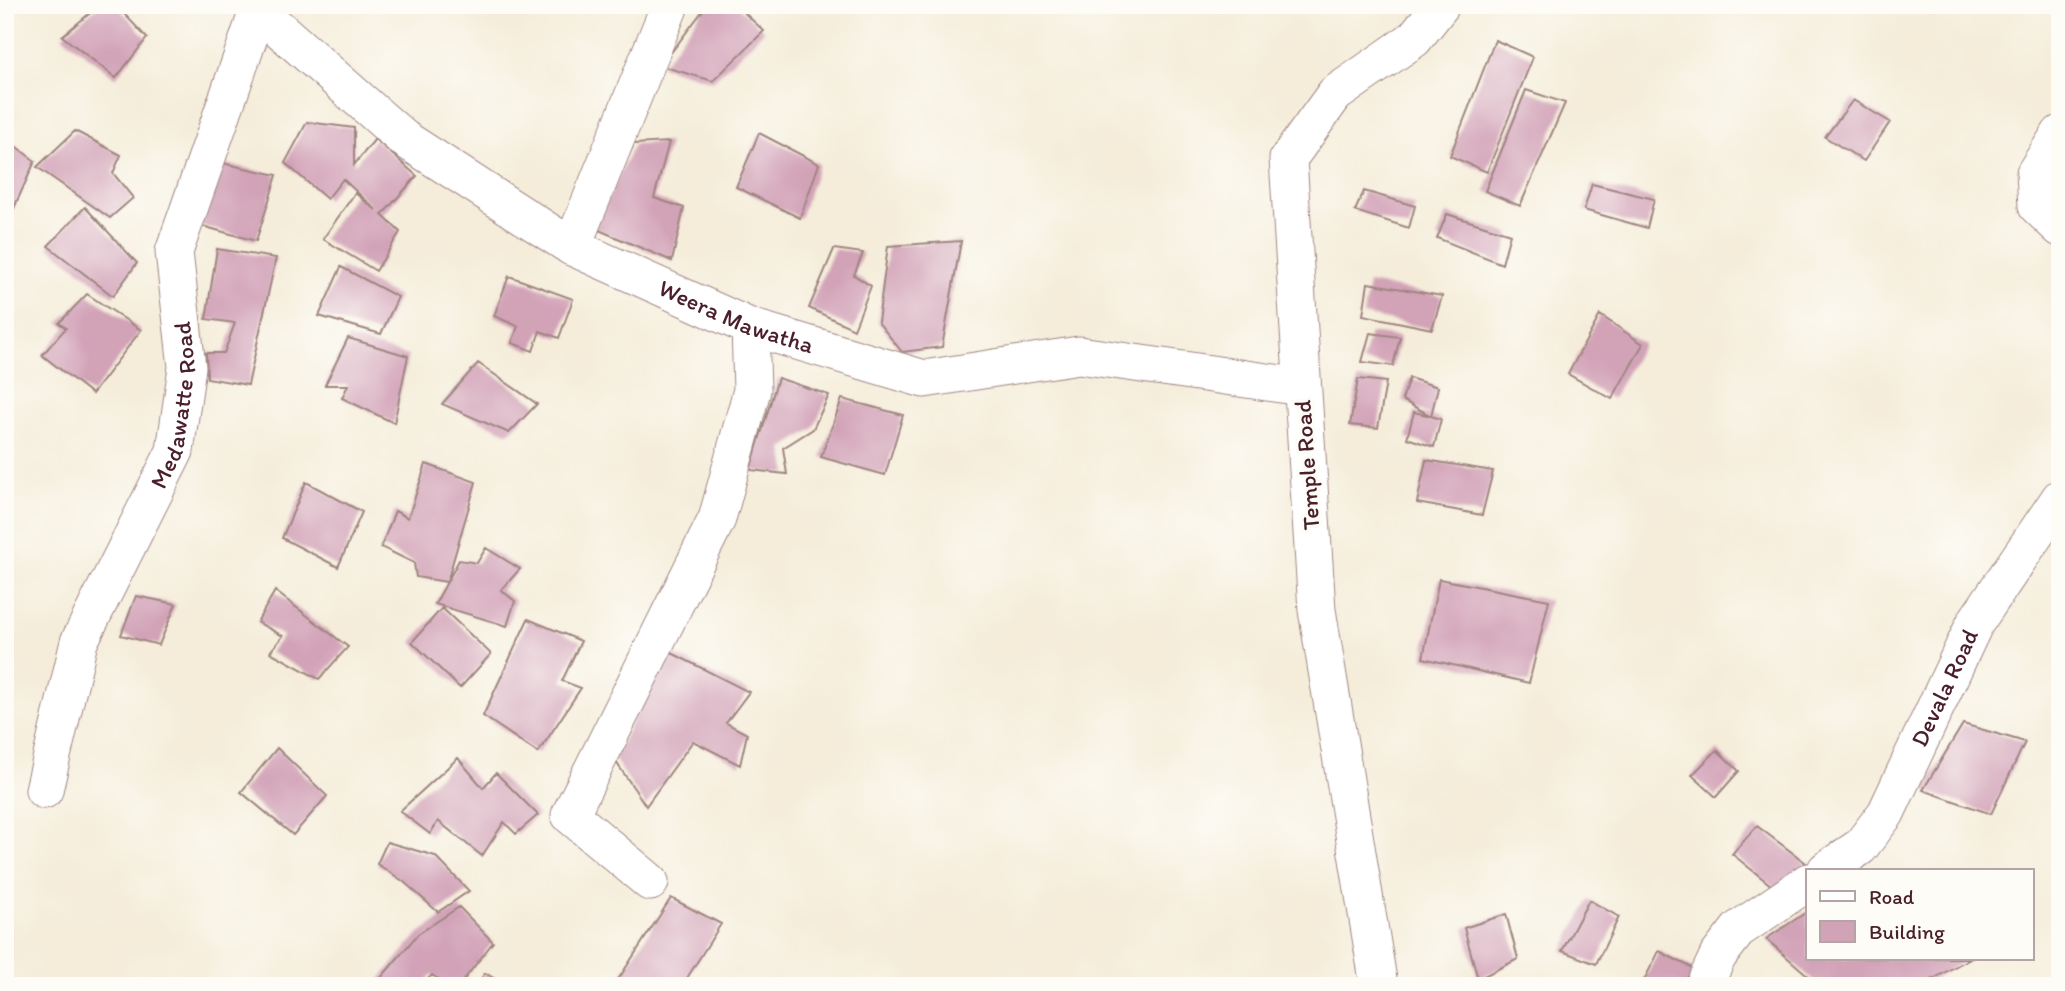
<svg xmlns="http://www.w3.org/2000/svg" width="2065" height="991" viewBox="0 0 2065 991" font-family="Itim,sans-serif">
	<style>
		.building { fill: #d2a2b7 }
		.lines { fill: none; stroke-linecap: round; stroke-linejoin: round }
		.minor-casing { stroke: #a08682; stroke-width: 39 }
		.minor { stroke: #fff; stroke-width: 37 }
		.labels { text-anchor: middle; stroke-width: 7; stroke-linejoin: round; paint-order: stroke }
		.street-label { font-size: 24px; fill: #4a1f2b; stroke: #fdfcf7 }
	</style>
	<rect width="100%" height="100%" fill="#fdfcf7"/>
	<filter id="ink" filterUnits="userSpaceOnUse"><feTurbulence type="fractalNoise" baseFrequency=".0143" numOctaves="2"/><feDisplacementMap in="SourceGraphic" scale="14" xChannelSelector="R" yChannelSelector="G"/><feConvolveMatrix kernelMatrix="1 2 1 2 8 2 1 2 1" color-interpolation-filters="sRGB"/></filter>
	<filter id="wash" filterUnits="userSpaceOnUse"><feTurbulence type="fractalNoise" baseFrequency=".00686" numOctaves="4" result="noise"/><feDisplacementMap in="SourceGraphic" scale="28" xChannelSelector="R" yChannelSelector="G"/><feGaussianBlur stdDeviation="1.57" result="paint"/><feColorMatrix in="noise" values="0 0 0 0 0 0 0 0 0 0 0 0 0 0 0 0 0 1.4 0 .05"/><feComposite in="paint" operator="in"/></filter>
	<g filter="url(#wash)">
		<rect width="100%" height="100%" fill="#f5edda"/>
		<g id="blocks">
			<path class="building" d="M100 5H116L147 38 116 78 62 36Z
				M707 5H736L764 31 713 81 661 66Z
				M1495 40 1533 57 1487 172 1450 156Z
				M1526 90 1565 103 1520 206 1485 191Z
				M1853 100 1890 122 1864 161 1825 137Z
				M307 122 354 128V165L375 139 417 176 382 215 400 232 376 271 323 239 355 193 376 210 343 179 327 199 285 163Z
				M75 131 121 155 113 173 133 198 110 218 37 167Z
				M759 133 819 164 800 218 736 187Z
				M5 138 35 161 5 228Z
				M669 142 654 198 684 208 672 261 594 228 634 144Z
				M222 163 277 175 256 241 195 224Z
				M1592 184 1654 199 1647 228 1584 210Z
				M1364 191 1415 206 1409 228 1355 211Z
				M85 207 137 263 113 296 48 246Z
				M1447 214 1510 234 1502 264 1437 238Z
				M961 241 942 347 902 352 878 322 888 246Z
				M217 249 276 258 248 385 207 378 206 353H224L235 323 206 319Z
				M834 249 863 253 854 275 871 286 854 329 809 308Z
				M341 267 398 297 381 334 319 316Z
				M509 276 573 299 559 338 540 331 533 351 512 343 518 326 494 316Z
				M1368 283 1442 296 1432 329 1363 315Z
				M87 294 141 330 92 394 42 355 66 328 59 323Z
				M1600 315 1643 344 1612 399 1568 374Z
				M1370 333 1400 337 1393 366 1362 362Z
				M348 338 408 356 394 423 342 398 348 385H325Z
				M478 363 537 404 509 433 442 404Z
				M778 378 829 395 813 429 783 448 787 474 750 470Z
				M1409 378 1438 387 1431 416 1441 419 1434 447 1407 438 1414 412 1431 416 1402 400Z
				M1358 379 1386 382 1378 428 1350 425Z
				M842 399 903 415 885 475 821 457Z
				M1426 460 1493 471 1482 515 1417 503Z
				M426 464 476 482 447 582 416 577 414 563 381 547 395 511 408 518Z
				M306 482 362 512 338 567 282 538Z
				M486 548 520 569 501 590 515 601 507 626 435 604 459 560 477 563Z
				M1439 579 1549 600 1529 683 1423 658Z
				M275 591 348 647 319 679 270 652 283 636 257 622Z
				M136 596 176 604 159 645 121 635Z
				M442 608 491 654 460 688 412 642Z
				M528 619 581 641 562 681 581 688 538 753 483 716Z
				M666 650 749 692 726 723 747 734 740 765 693 741 646 806 614 759Z
				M1963 724 2025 742 1991 814 1923 790Z
				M277 748 327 796 293 835 241 792Z
				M1717 750 1739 771 1716 797 1692 775Z
				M458 758 483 788 496 773 538 815 516 834 504 822 482 856 438 821 430 834 400 811Z
				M1757 826 1806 863 1782 894 1732 854Z
				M387 842 435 856 469 891 438 912 403 881 377 864Z
				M671 898 721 924 682 986H614Z
				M1589 900 1619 917 1596 964 1562 951Z
				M459 907 493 942 459 986H450L432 975 421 986H374L418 934Z
				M1808 911V958H1970L1921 986H1820L1766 939Z
				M1506 914 1518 959 1478 979 1464 928Z
				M1659 951 1704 974 1698 986H1641Z
				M485 973 507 986H476Z"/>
		</g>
	</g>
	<g filter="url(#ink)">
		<use href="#blocks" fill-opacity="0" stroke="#a08682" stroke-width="2"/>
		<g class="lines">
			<g class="minor-casing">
				<g id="minor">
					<path id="s1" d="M252 5 403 138 572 247 750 327 924 379 1079 355 1302 387"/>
					<path d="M2060 134 2035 173 2037 206 2060 228"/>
					<path d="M572 247 670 5"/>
					<path id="s2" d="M44 790 79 642 175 451 187 367 174 252 258 11"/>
					<path id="s3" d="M1826 870 1860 847 1886 813 1975 623 2060 498"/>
					<path d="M650 882 570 815 717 519 752 390 750 327"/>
					<path d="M1379 986 1317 610 1288 159 1335 94 1414 39 1441 5"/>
					<path d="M1704 986 1718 956 1739 929 1808 882"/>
				</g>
			</g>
			<use href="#minor" class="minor"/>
		</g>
	</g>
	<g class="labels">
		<g class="street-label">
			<text dy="8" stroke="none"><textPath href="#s1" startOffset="581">Weera Mawatha</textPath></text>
			<text dy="8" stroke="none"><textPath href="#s2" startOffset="411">Medawatte Road</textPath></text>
			<text transform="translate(1307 465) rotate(-94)" y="8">Temple Road</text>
			<text dy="8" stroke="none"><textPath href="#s3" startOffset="222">Devala Road</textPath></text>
		</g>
	</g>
	<rect width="2065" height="991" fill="none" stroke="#fdfcf7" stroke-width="28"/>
	<rect x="1806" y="869" width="228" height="91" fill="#fdfcf7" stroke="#b5a4a5" stroke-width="2"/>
	<rect x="1820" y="891" width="35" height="10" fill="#ffffff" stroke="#b5a4a5" stroke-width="2"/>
	<text x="1869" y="904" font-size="21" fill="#4a1f2b">Road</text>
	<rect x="1820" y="921" width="35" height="21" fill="#d2a2b7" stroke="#b5a4a5" stroke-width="2"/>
	<text x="1869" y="939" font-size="21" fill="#4a1f2b">Building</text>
</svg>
